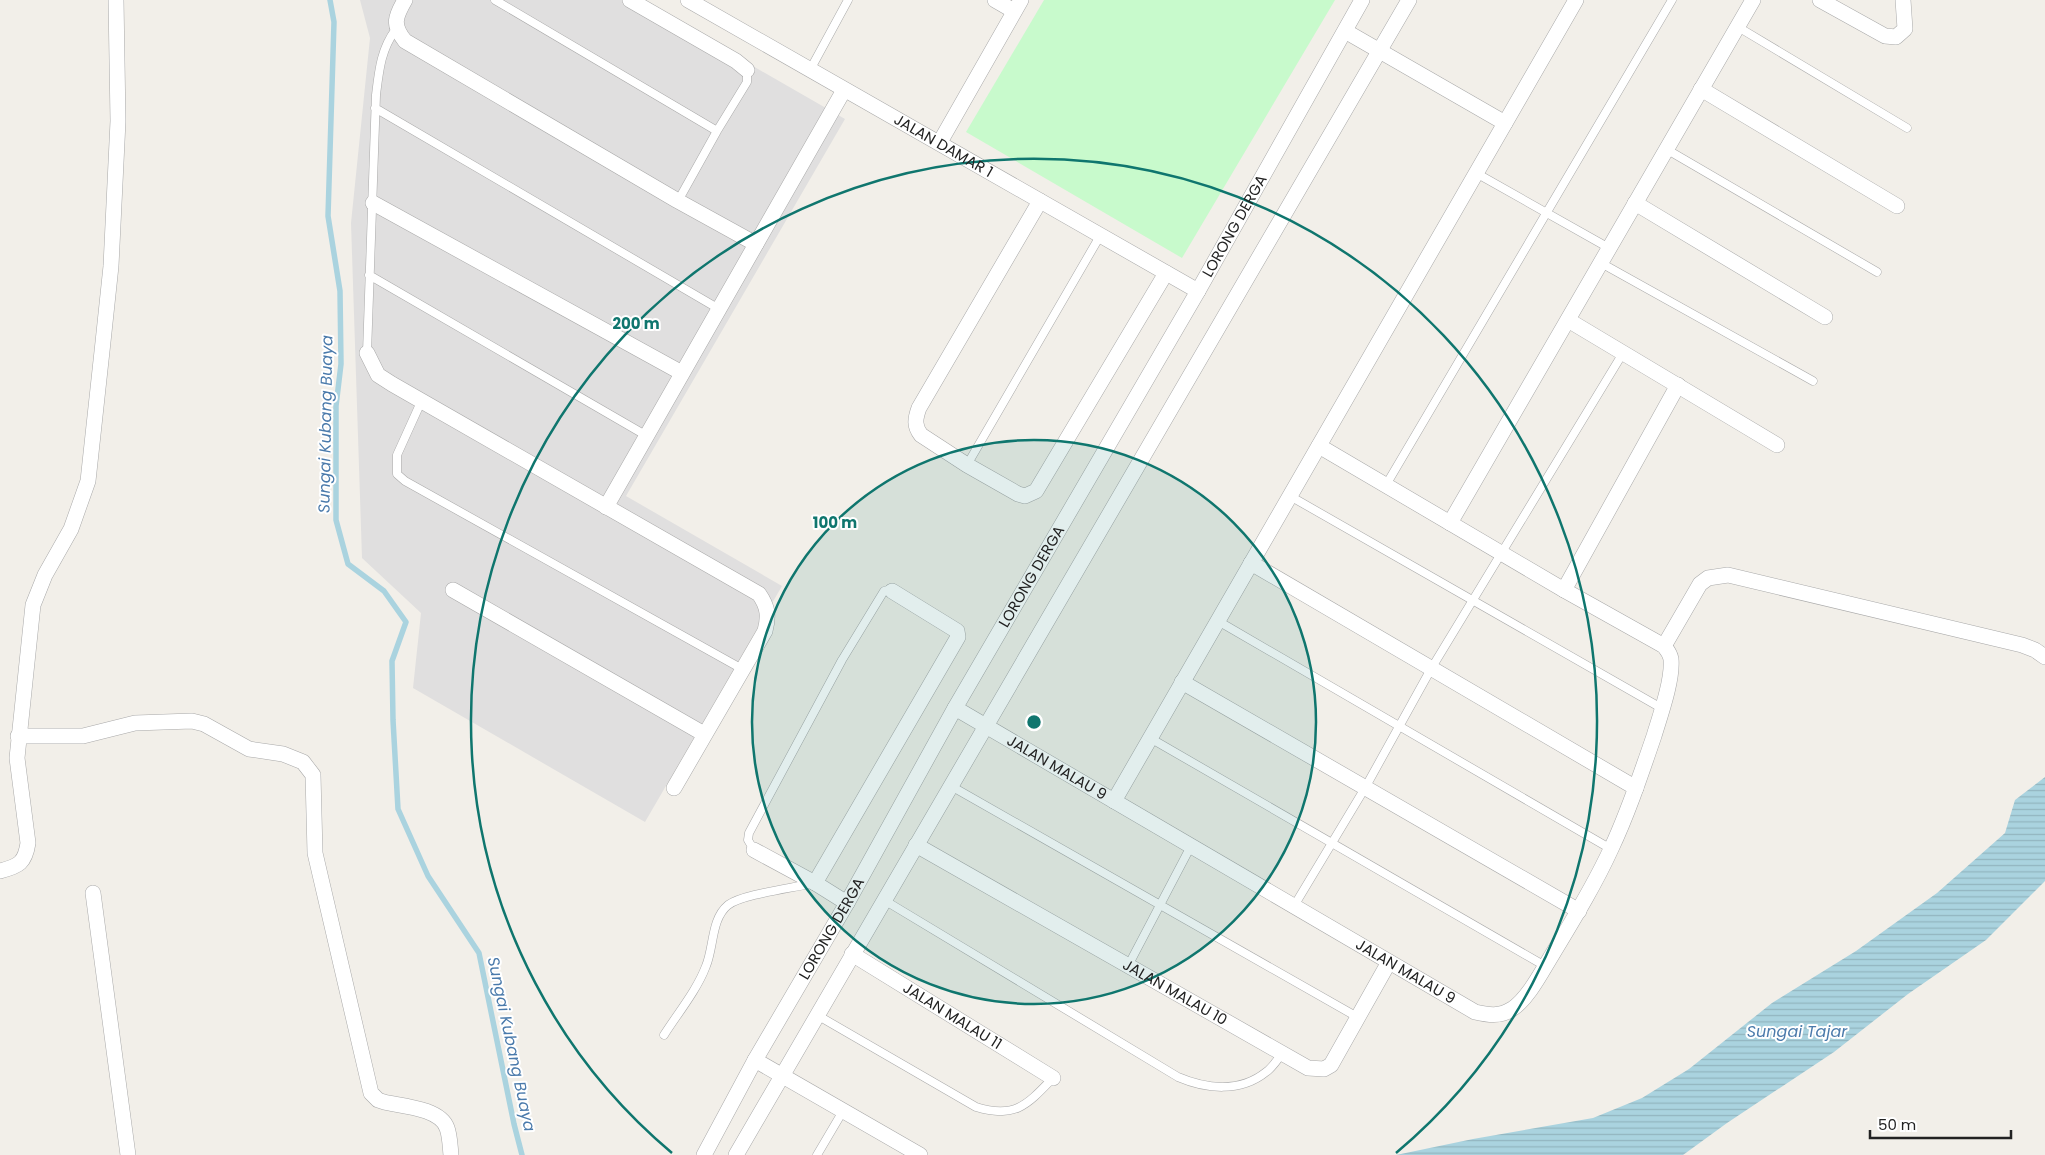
<svg xmlns="http://www.w3.org/2000/svg" width="2045" height="1155" viewBox="0 0 2045 1155" font-family="Poppins,sans-serif">
	<style>
		.residential { fill: #e0dfdf }
		.park { fill: #c8facc }
		.water { fill: url(#water-rules) }
		.lines { fill: none; stroke-linecap: round; stroke-linejoin: round }
		.stream { stroke: #aad3df; stroke-width: 5.5 }
		.lane-casing { stroke: #a9a9a9; stroke-width: 9 }
		.street-casing { stroke: #a9a9a9; stroke-width: 16 }
		.lane { stroke: #fff; stroke-width: 8 }
		.street { stroke: #fff; stroke-width: 15 }
		.ring { fill: none; stroke: #0f766e; stroke-width: 2.5 }
		.labels { text-anchor: middle; stroke-width: 4; stroke-linejoin: round; paint-order: stroke }
		.street-label { font-size: 15px; fill: #222; stroke: #fff }
		.water-label { font-size: 16px; font-style: italic; fill: #4a7aab; stroke: #fff }
		.centre { fill: #0f766e; stroke: #fff; stroke-width: 2.5 }
		.ring-label { font-size: 15px; text-anchor: middle; font-weight: bold; fill: #0f766e; stroke: #fff; stroke-width: 4; stroke-linejoin: round; paint-order: stroke }
	</style>
	<defs>
		<pattern id="water-rules" width="6" height="5" patternUnits="userSpaceOnUse" patternTransform="scale(1.25)"><rect width="6" height="5" fill="#aad3df"/><path d="M0 2.5h6" fill="none" stroke="#92b5bf"/></pattern>
	</defs>
	<rect width="100%" height="100%" fill="#f2efe9"/>
	<path class="residential" d="M360 0H638L845 119 626 496 782 586 645 822 413 688 421 613 362 558 351 223 370 38Z"/>
	<path class="park" d="M1044 0H1335L1182 258 966 132Z"/>
	<path class="water" d="M2045 777V881L1986 940 1908 994 1834 1052 1727 1123 1683 1155H1396L1473 1139 1593 1118 1642 1098 1689 1069 1772 1003 1856 951 1937 893 2005 833 2015 800Z"/>
	<g class="lines">
		<path class="stream" d="M330 0 334 22 328 216 340 291 341 364 336 406V520L348 564 384 591 406 622 392 661 393 720 398 809 428 876 479 953 514 1124 522 1155"/>
		<g class="lane-casing">
			<path id="lane" d="M495 0 717 131
				M1738 27 1907 128
				M810 70 848 0
				M375 108 719 309
				M1666 149 1877 272
				M1476 173 1609 248
				M678 201 717 131 747 82V70
				M1601 263 1813 381
				M369 275 647 436
				M367 353 376 95C379 70 381 49 396 29
				M421 402 397 455V474L405 481 744 670
				M967 465 1100 236
				M1386 485 1672 0
				M1290 496 1663 709
				M1218 621 1611 849
				M1150 738 1545 966
				M951 786 1359 1018
				M754 850 748 840 749 833 842 660 884 591 888 590 892 591
				M884 900 1178 1077C1206 1089 1240 1093 1266 1072 1272 1068 1277 1060 1281 1055
				M1294 906 1365 788 1431 669 1623 353
				M1128 966 1191 846
				M817 1015 976 1107C1015 1119 1027 1105 1053 1078
				M664 1035C678 1013 697 990 706 966 714 947 711 919 728 905 743 894 794 888 814 883
				M817 1155 843 1111"/>
		</g>
		<g class="street-casing">
			<g id="street">
				<path d="M405 0C395 17 392 25 405 41L678 201 756 244"/>
				<path d="M630 0 736 61 747 70"/>
				<path id="s1" d="M688 0 1198 291"/>
				<path d="M995 0 1014 11"/>
				<path d="M1820 0 1885 36 1896 37 1905 29 1903 0"/>
				<path d="M1345 31 1505 123"/>
				<path d="M1701 89 1897 206"/>
				<path d="M940 142 1021 0"/>
				<path d="M1040 201 919 408C915 419 914 426 921 435L967 465 1018 494 1025 496 1036 491 1166 273"/>
				<path d="M373 203 682 373"/>
				<path d="M1635 203 1825 317"/>
				<path d="M1568 320 1777 445"/>
				<path d="M367 353 378 375 392 384 759 594C768 607 769 616 765 631L674 788"/>
				<path d="M606 507 844 90"/>
				<path d="M1450 523 1753 0"/>
				<path d="M1251 563 1636 788"/>
				<path d="M453 590 704 734"/>
				<path d="M1564 590 1678 385"/>
				<path d="M1664 646 1700 584 1708 578 1728 575 2022 645 2035 650 2045 657"/>
				<path d="M1182 682 1579 911"/>
				<path id="s2" d="M955 708 1475 1012C1488 1015 1500 1017 1512 1009 1528 999 1542 971 1552 955 1573 920 1594 886 1611 849 1628 813 1641 774 1654 736 1660 716 1673 680 1671 659 1670 653 1667 650 1664 646L1564 590 1319 446"/>
				<path d="M18 736H83L135 723 192 721 204 724 249 749 283 754 303 762 313 775 315 853 371 1093 378 1100 384 1102C401 1106 440 1108 447 1128 450 1136 450 1146 451 1155"/>
				<path d="M1114 801 1576 0"/>
				<path id="s3" d="M916 845 1308 1068 1324 1069 1331 1065 1389 962"/>
				<path d="M754 850 815 883 847 903"/>
				<path d="M0 871C19 866 25 863 28 843L17 758 33 605 45 575 71 529 88 481 103 342 111 266 118 121 116 0"/>
				<path d="M815 883 958 637 957 631 892 591"/>
				<path d="M93 893 128 1155"/>
				<path id="s4" d="M852 954 1053 1078"/>
				<path d="M755 1060 920 1155"/>
				<path id="s5" d="M704 1155 755 1060 847 903 955 708 1198 291 1362 0"/>
				<path d="M736 1155 1409 0"/>
			</g>
		</g>
		<use href="#lane" class="lane"/>
		<use href="#street" class="street"/>
	</g>
	<circle cx="1034" cy="722" r="282" fill="#0f766e" fill-opacity=".12"/>
	<g class="ring">
		<circle cx="1034" cy="722" r="282"/>
		<path d="M672 1153A563 563 0 1 1 1396 1153"/>
	</g>
	<g class="labels">
		<g class="street-label">
			<text dy="5" stroke="none"><textPath href="#s1" startOffset="294">JALAN DAMAR 1</textPath></text>
			<text dy="5" stroke="none"><textPath href="#s5" startOffset="1070">LORONG DERGA</textPath></text>
			<text dy="5" stroke="none"><textPath href="#s5" startOffset="665">LORONG DERGA</textPath></text>
			<text dy="5" stroke="none"><textPath href="#s2" startOffset="118">JALAN MALAU 9</textPath></text>
			<text dy="5" stroke="none"><textPath href="#s5" startOffset="260">LORONG DERGA</textPath></text>
			<text dy="5" stroke="none"><textPath href="#s2" startOffset="522">JALAN MALAU 9</textPath></text>
			<text dy="5" stroke="none"><textPath href="#s3" startOffset="298">JALAN MALAU 10</textPath></text>
			<text dy="5" stroke="none"><textPath href="#s4" startOffset="118">JALAN MALAU 11</textPath></text>
		</g>
		<g class="water-label">
			<text transform="translate(325 424) rotate(-89)" y="6">Sungai Kubang Buaya</text>
			<text x="1797" y="1037">Sungai Tajar</text>
			<text transform="translate(512 1044) rotate(78)" y="6">Sungai Kubang Buaya</text>
		</g>
	</g>
	<circle cx="1034" cy="722" r="8" class="centre"/>
	<g class="ring-label">
		<text x="636" y="329">200 m</text>
		<text x="835" y="528">100 m</text>
	</g>
	<path d="M1870 1130v8h141v-8" fill="none" stroke="#222222" stroke-width="2.5"/>
	<text x="1878" y="1130" font-size="15" fill="#222222" stroke="#ffffff" stroke-width="4" paint-order="stroke">50 m</text>
</svg>
